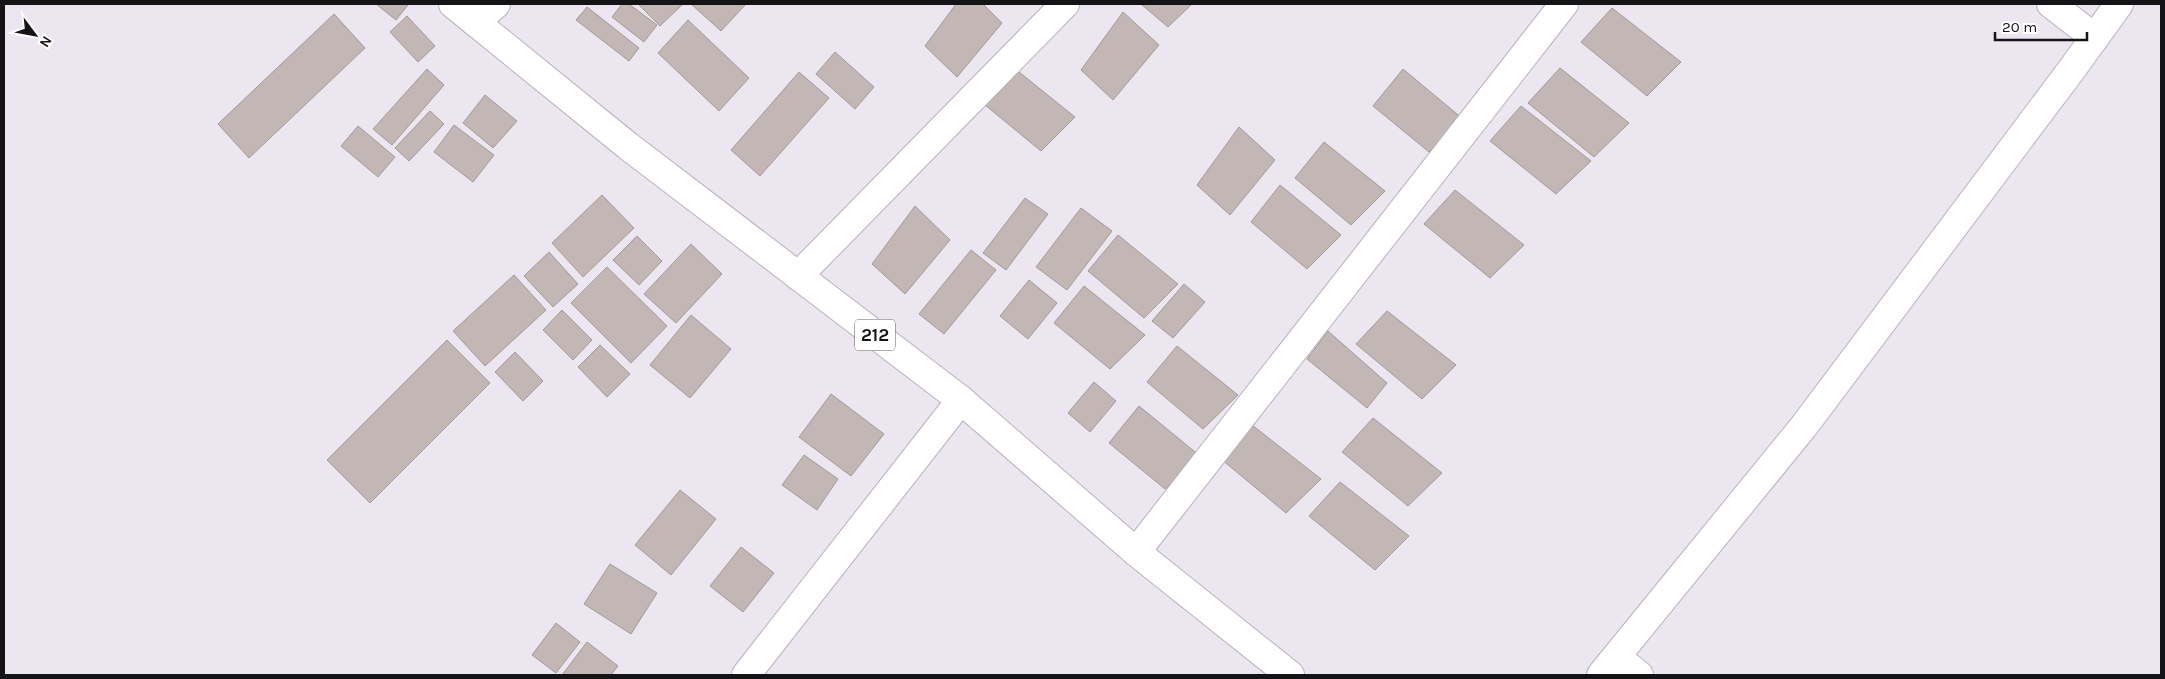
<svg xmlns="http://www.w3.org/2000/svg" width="2165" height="679" viewBox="0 0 2165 679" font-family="Karla,sans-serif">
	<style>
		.building { fill: #c3b7b5; stroke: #a49996 }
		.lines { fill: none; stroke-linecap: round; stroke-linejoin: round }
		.minor-casing { stroke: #b7b2bc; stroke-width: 30 }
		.primary-casing { stroke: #b7b2bc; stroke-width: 30 }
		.minor { stroke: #fff; stroke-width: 28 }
		.primary { stroke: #fff; stroke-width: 28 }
		.labels { text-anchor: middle; stroke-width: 4; stroke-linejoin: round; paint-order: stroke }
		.shield { fill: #fff; stroke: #5a5a5c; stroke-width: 1 }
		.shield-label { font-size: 18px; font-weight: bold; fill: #141316 }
	</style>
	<rect width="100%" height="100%" fill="#ebe6f0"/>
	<path class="building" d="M376 4H406L408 5 396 20Z
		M622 4H629L657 25 644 42 612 17Z
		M638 4H683L660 26Z
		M691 4H746L721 31Z
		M956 4H983L1002 23 957 77 925 46Z
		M1141 4H1192L1168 27Z
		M587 7 639 48 629 61 576 20Z
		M1612 8 1681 62 1647 96 1581 42Z
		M1123 12 1159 45 1113 100 1081 70Z
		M334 14 365 48 249 158 218 124Z
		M407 16 435 46 418 62 390 32Z
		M688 20 749 78 719 111 658 53Z
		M835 52 874 87 855 109 816 74Z
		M1014 68 1075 117 1041 151 985 105Z
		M1560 68 1629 123 1594 157 1528 103Z
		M427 69 444 85 392 145 373 129Z
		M1403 69 1463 119 1429 152 1373 106Z
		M799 72 829 98 760 176 731 150Z
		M485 95 517 121 493 148 463 123Z
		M1521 106 1591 161 1556 194 1490 141Z
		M430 111 444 124 409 161 395 148Z
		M454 125 494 155 473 182 434 152Z
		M358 126 395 157 378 177 341 146Z
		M1239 127 1275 160 1230 215 1197 185Z
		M1324 142 1385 191 1351 225 1295 178Z
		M1280 185 1341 235 1307 269 1251 222Z
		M1455 190 1524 245 1490 278 1424 224Z
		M602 195 634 228 583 277 552 243Z
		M1025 198 1048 214 1006 270 983 253Z
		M915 206 950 240 905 294 872 264Z
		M1081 208 1112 231 1067 290 1036 267Z
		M1118 235 1178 284 1144 318 1088 271Z
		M637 236 662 261 639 285 613 260Z
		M691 244 722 274 676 323 644 294Z
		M971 250 996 270 944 334 919 314Z
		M549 252 578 284 553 307 524 276Z
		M607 267 667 326 631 363 571 303Z
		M514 275 546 310 485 366 453 331Z
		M1029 280 1057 303 1028 339 1000 316Z
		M1184 284 1205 302 1173 338 1152 321Z
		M1084 286 1145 335 1110 369 1054 323Z
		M562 310 592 340 573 360 543 330Z
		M1387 311 1456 365 1422 399 1356 344Z
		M691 315 731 349 690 398 650 365Z
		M1328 331 1387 383 1367 408 1307 359Z
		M447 340 490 383 370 503 327 460Z
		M600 345 630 374 607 397 578 367Z
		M1177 346 1238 395 1203 429 1147 382Z
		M515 352 543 381 523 401 495 372Z
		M1094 382 1116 401 1090 432 1068 413Z
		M831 394 884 434 851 476 799 437Z
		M1139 406 1200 456 1165 489 1109 443Z
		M1373 418 1442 473 1408 506 1342 452Z
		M1252 425 1321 479 1286 513 1221 459Z
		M804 455 838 479 817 510 782 485Z
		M1340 482 1409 536 1375 570 1309 516Z
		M680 490 716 519 671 575 635 545Z
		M741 547 774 573 743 612 710 586Z
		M610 564 657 593 631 634 584 604Z
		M556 623 580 642 556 673 532 655Z
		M587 642 618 666 611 675H562Z"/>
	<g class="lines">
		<g class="minor-casing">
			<path id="minor" d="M2051 4 2095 38
				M475 22 496 4
				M798 276 1065 4
				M1136 552 1564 4
				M1617 657 1639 675
				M746 675 961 400
				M1601 675 1804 426 2072 69 2119 4"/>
		</g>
		<g class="primary-casing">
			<path id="primary" d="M453 4 628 146 961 400 1136 552 1290 675"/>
		</g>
		<use href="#minor" class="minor"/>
		<use href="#primary" class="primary"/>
	</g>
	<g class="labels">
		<rect class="shield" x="855" y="319.5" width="40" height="31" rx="4"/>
		<g class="shield-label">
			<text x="875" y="341">212</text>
		</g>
	</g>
	<rect width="2165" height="679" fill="none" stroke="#141316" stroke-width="10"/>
	<g transform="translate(35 35) rotate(122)" stroke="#ffffff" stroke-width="4" paint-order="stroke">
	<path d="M0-4L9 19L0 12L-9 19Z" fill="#141316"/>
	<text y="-8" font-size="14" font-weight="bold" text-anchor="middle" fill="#141316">N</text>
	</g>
	<path d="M1995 32v8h92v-8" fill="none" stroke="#141316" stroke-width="2.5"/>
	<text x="2002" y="32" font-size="15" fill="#141316" stroke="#ffffff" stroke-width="4" paint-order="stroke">20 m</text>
</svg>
